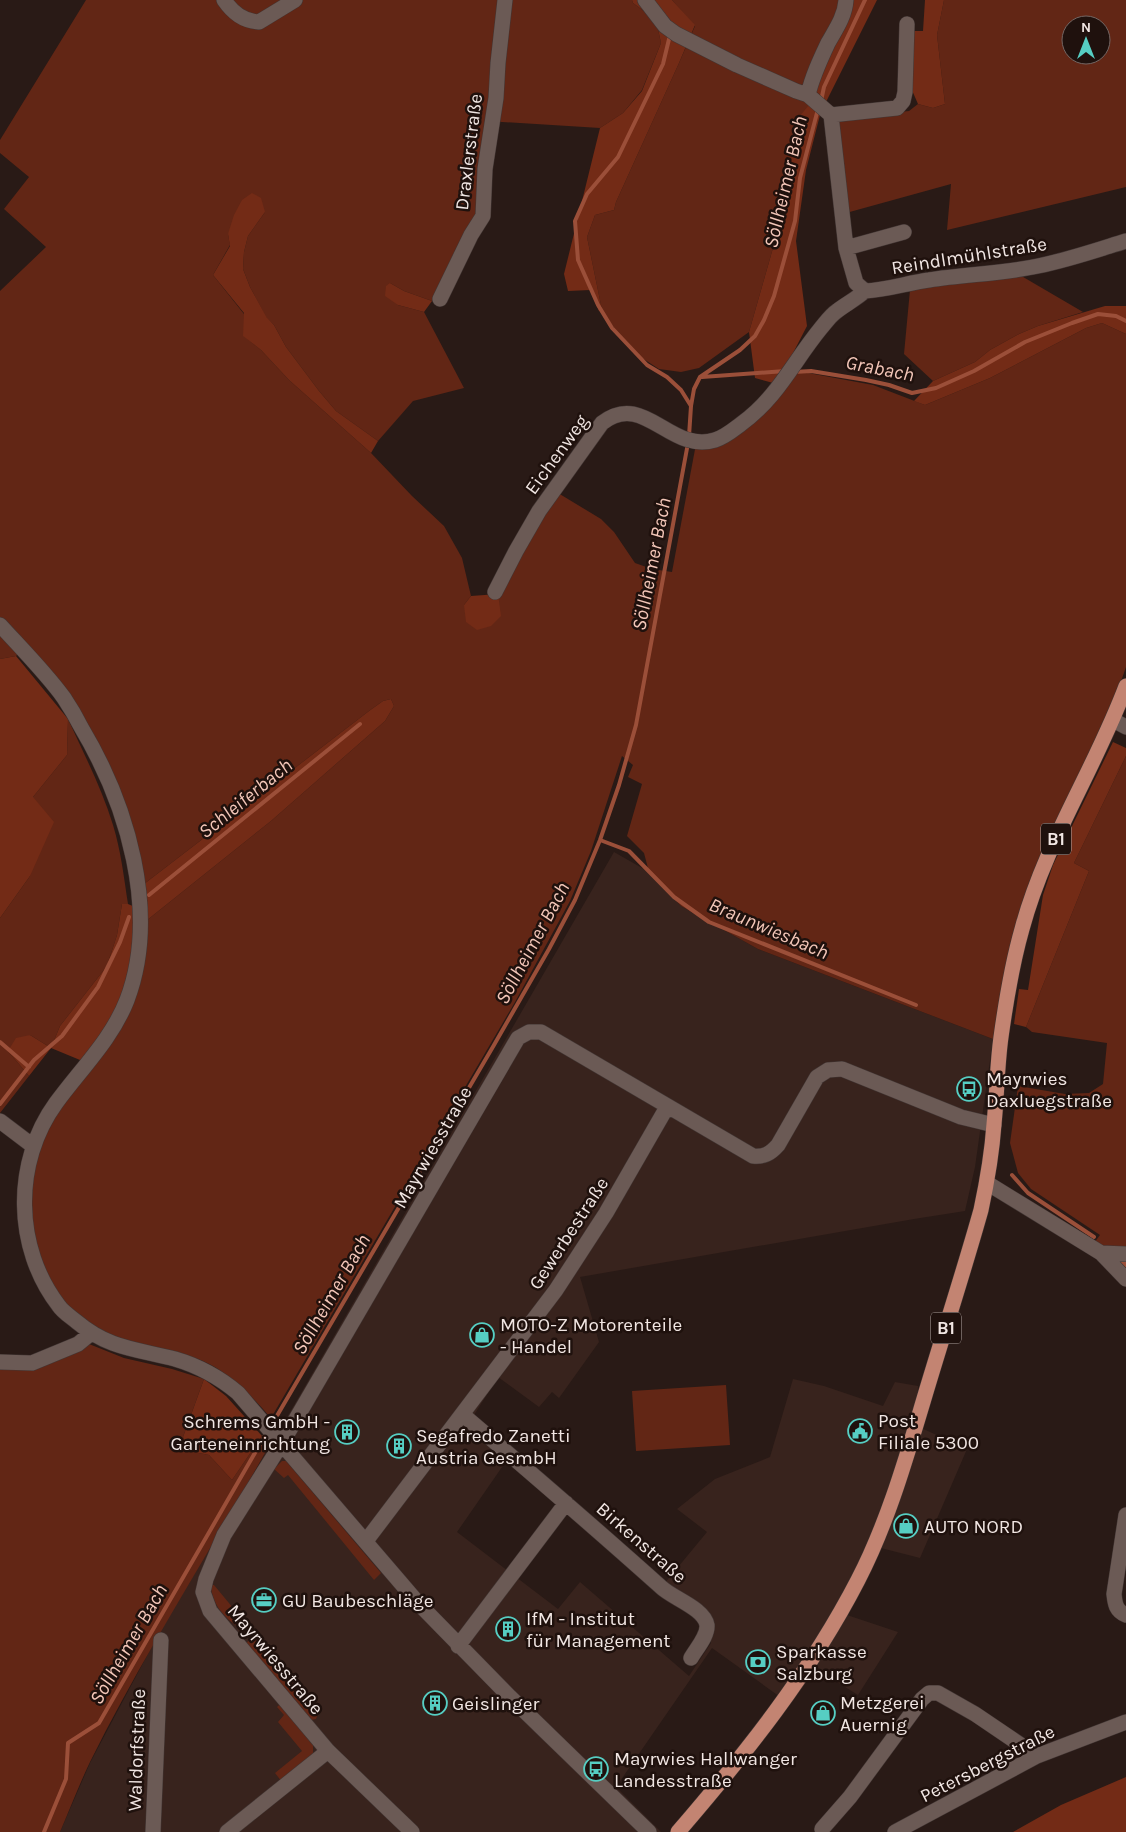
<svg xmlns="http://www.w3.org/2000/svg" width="1126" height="1832" viewBox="0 0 1126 1832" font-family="Karla,sans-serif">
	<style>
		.built { fill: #38231d }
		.green { fill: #622615; fill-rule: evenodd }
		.forest { fill: #732b16 }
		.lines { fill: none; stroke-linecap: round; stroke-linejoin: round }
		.stream { stroke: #9b4f39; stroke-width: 4 }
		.minor-casing { stroke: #423634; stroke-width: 16 }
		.major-casing { stroke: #423634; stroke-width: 16 }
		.minor { stroke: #6b5a55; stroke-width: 15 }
		.major { stroke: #c38472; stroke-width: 15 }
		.labels { text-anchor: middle; stroke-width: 5; stroke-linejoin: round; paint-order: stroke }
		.shield { fill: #1f110d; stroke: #b2a6a3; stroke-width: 1 }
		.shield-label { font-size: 18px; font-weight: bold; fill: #f1e6e3 }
		.street-label { font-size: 19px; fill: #f1e6e3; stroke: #1f110d }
		.poi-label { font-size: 19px; fill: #f1e6e3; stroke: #1f110d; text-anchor: start }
		.water-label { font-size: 20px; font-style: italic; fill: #f3c6b8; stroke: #1f110d }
	</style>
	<rect width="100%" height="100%" fill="#291a16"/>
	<path class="built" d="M614 852 649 872 681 906 758 949 993 1039 975 1167 965 1211 914 1219 580 1277 599 1342 559 1398 552 1392 539 1407 498 1377 469 1423 509 1457 457 1532 558 1609 580 1582 689 1676 711 1643 710 1614 664 1584 707 1532 677 1509 715 1479 770 1457 793 1379 824 1386 883 1406 895 1382 918 1386 917 1426 967 1449 920 1558 881 1548 844 1614 898 1632 858 1695 816 1669 790 1704 712 1648 616 1787 661 1832H60L90 1763 159 1633 244 1491 270 1444 282 1426Z"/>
	<path class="green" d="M86 0H632L633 3 656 20 661 43 642 90 623 113 600 128 487 121 480 208 432 301 404 291 390 283 398 305 424 312 464 388 413 401 378 441 336 411 319 391 286 347 274 325 267 319 250 287 243 269 244 252 248 236 265 212 228 234 230 245 213 275 244 314V336L261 350 289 380 371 453 412 496 444 526 462 558 471 596 464 605 498 594 558 493 601 519 614 532 635 563 652 569 672 572 696 444 716 443 792 373 803 372 873 385 925 405 990 378 1086 328 1102 323 1126 334V667L1119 687 1008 958 996 1019 993 1039 758 949 681 906 649 872 644 853 627 836 642 784 628 777 633 765 622 756 591 851 570 901 515 1002 271 1418C252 1396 223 1366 194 1358 168 1350 140 1347 114 1337 99 1331 74 1315 64 1303 34 1266 23 1204 36 1159 41 1140 50 1124 60 1107L146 921 271 821 385 721 394 706 391 699 383 701 369 711 144 884 129 818 27 645 16 656 0 659V291L46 247 4 209 29 177 0 153V140Z
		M672 0H852L809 105 779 227 749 332 699 368 681 372 659 369 639 356 620 337 602 310 587 237 595 215 614 210 616 202 679 63 695 26Z
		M944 0H1126V187L947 230 951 184 846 213 837 124 845 118 909 111 918 104 933 108 945 104 937 35ZM1071 25H1101V55H1071Z
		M1018 274 1083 312 1038 326 1019 334 990 350 975 362 933 381 904 354 910 290Z
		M68 719C84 754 102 789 113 825 121 851 124 878 128 904H122L117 935 107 966 60 1026 51 1048 30 1035 8 1051 29 1076 0 1113V918L30 876 33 797 67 755Z
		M1126 756V1249L1101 1248 1094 1243 1100 1235 1031 1189 1018 1173 1010 1143 1018 1086 1065 1094 1089 1093 1103 1084 1107 1043 1032 1032 1026 1027 1089 871 1074 863Z
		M89 1344 124 1358 172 1369 204 1379 183 1437 189 1451 209 1455 232 1480 262 1436 270 1444C211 1551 144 1653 90 1762 79 1785 70 1809 60 1832H0V1366Z
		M726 1385 730 1445 636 1451 632 1391Z
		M282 1461H286L381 1573 374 1580 288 1475 284 1478 274 1469Z
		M210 1585H214L243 1620 237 1626C220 1614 214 1604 210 1585Z
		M253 1637 262 1643 260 1645 314 1708 318 1714 316 1719 311 1720 245 1644Z
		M280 1704 313 1745V1755L282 1782 275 1773 302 1751 278 1722 284 1715 277 1707Z"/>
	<path class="forest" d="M632 0H672L695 25 679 63 616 202 614 210 595 215 587 237 602 310 599 311 590 290 568 291 564 274 600 128 623 113 642 91 661 43 656 20 633 3Z
		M852 0H877L826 102 812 87Z
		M925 0H944L937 35 945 104 933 108 918 104 908 81 911 31H923Z
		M809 105 820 115 806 170 796 241 807 326 777 384 755 378 749 332 779 227 799 117Z
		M252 193 261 198 265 212 248 236 244 252 243 269 250 287 267 318 274 325 286 347 319 391 336 411 378 441 371 453 289 380 261 350 243 336 244 313 213 275 230 246 228 234 234 215 242 200Z
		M390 283 404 291 432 301 424 312 398 305 385 296 386 286Z
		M1105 306H1126V334L1102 323 1086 328 990 378 925 405 914 401 933 381 975 362 990 350 1019 334 1038 326Z
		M498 594 501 616 491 626 477 630 466 622 464 605 471 596Z
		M16 656 68 719 67 755 33 797 54 822 30 876 0 918V659Z
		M391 699 394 706 385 721 271 821 146 921 144 884 369 711 383 701Z
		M1113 742 1126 748V756L1074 863 1089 871 1026 1027 1014 1024 1019 989 1028 990 1043 895 1053 865Z
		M122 904H128L135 907 132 959 121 1001 88 1055 80 1060 51 1048 29 1076 8 1051 16 1038 30 1035 51 1048 60 1026 107 966 117 935Z
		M204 1379 226 1396 262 1436 232 1480 209 1455 189 1451 183 1437Z
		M1126 1777V1832H1013L1061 1805Z"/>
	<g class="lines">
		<path class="stream" d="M670 35 663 64 618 157 587 194 575 221 578 260 598 305 612 328 647 365 667 377 681 390 691 406
			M821 101 824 87 865 0
			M794 372 811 371 866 380 889 385 912 393 936 388 974 371 1025 342 1072 323 1098 314 1116 316 1126 321
			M702 377 785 371
			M689 436 691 406 694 389 700 377 740 350 755 336 764 320 774 296 795 221 800 178 818 109
			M600 840 629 851 674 897 709 922 916 1005
			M149 895 360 724
			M0 1042 29 1067
			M0 1104 34 1060 62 1036 98 987 120 942 129 917
			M1012 1175 1028 1193 1094 1237
			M1123 1262 1126 1265
			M271 1426 494 1045 549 949 575 900 600 840 619 785 636 725 688 443
			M44 1832 66 1779 68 1743 99 1723 267 1432"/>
		<g class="minor-casing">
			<path id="minor" d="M224 0C233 13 243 21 259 22L295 0
				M645 0 665 26 676 34 737 65 796 91 808 95 831 115 846 248 856 283 865 291C887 290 907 283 929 280 965 274 1002 274 1038 266 1068 260 1097 250 1126 241
				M808 95C812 77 820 60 828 43 836 29 845 16 846 0
				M831 115 897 108 903 101 905 92 907 24
				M846 248 904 232
				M440 299 471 235 483 216 485 169 496 98 498 63 505 0
				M495 592 516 551 539 511 602 423C644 390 670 454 715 440 725 437 733 430 741 424 778 397 793 362 821 328 826 322 831 315 837 311 846 304 856 299 865 291
				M0 625C21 648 46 673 64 698 70 707 76 717 81 727 127 804 160 912 127 1000 112 1039 80 1070 56 1103 13 1162 14 1248 59 1306 63 1312 71 1317 77 1322 109 1349 137 1349 175 1359 199 1366 219 1377 238 1393L418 1603 510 1697 649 1832
				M1113 720 1126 727
				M0 1121 33 1146
				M987 1183 1101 1253 1126 1279
				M1101 1253 1126 1254
				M0 1362 32 1363 78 1344 90 1334
				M462 1414C529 1471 595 1528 661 1587 672 1598 704 1608 707 1625 708 1636 696 1649 691 1658
				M1126 1515 1114 1594C1115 1604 1116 1611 1126 1615
				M366 1541 556 1290 606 1213 667 1107
				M458 1646 566 1503
				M822 1829 850 1797 922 1699 929 1693H938L975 1714 1037 1756
				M153 1832 161 1640
				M227 1832 328 1751
				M412 1832 328 1751 210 1611 203 1592 206 1579 224 1535 282 1443 518 1038 529 1032H541L753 1156C764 1157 770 1154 778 1145L817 1077 828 1070 842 1069 961 1117 994 1125
				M895 1832 1037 1756 1126 1722"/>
		</g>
		<g class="major-casing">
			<path id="major" d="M678 1832C746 1753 810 1673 858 1580 887 1524 905 1462 923 1402 942 1338 963 1274 981 1210 987 1182 992 1153 994 1124 997 1095 997 1066 1001 1037 1006 1001 1012 964 1022 929 1045 843 1095 769 1126 686"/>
		</g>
		<use href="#minor" class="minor"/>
		<use href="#major" class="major"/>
	</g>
	<defs>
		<g id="bus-ring" transform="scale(1.25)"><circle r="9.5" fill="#1f110d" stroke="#56cec3" stroke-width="1.5"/><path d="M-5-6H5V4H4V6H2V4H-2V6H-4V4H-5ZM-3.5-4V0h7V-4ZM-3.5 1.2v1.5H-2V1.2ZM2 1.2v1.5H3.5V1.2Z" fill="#56cec3"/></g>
		<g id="shop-ring" transform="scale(1.25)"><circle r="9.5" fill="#1f110d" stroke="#56cec3" stroke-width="1.5"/><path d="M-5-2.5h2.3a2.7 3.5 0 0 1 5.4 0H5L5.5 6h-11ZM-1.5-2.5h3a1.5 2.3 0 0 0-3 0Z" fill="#56cec3"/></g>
		<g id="civic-ring" transform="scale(1.25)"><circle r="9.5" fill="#1f110d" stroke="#56cec3" stroke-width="1.5"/><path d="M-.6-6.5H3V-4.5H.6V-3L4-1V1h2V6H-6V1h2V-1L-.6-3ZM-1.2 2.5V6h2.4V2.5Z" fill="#56cec3"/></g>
		<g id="building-ring" transform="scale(1.25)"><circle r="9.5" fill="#1f110d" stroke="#56cec3" stroke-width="1.5"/><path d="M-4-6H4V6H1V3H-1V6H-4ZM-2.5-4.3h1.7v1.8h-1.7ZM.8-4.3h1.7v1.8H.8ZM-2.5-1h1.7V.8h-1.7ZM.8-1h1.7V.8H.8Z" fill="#56cec3"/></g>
		<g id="office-ring" transform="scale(1.25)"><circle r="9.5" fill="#1f110d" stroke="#56cec3" stroke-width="1.5"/><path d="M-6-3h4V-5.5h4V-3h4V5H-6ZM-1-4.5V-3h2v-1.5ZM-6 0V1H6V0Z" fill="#56cec3"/></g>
		<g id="bank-ring" transform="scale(1.25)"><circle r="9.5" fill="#1f110d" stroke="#56cec3" stroke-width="1.5"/><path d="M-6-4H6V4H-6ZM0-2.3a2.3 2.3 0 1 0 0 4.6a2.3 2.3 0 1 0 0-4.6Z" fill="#56cec3"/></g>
	</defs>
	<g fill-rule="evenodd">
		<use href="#bus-ring" x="969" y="1089"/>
		<use href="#shop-ring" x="482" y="1335"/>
		<use href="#civic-ring" x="860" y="1431"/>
		<use href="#building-ring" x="347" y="1432"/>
		<use href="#building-ring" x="399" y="1446"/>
		<use href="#shop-ring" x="906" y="1526"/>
		<use href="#office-ring" x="264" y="1600"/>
		<use href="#building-ring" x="508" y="1629"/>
		<use href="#bank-ring" x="758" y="1662"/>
		<use href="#building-ring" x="435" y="1703"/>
		<use href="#shop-ring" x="823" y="1713"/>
		<use href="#bus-ring" x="596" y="1769"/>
	</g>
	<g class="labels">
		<g class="shield">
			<rect x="1041" y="823.5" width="30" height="31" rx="4"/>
			<rect x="931" y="1312.5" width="30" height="31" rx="4"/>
		</g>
		<g class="shield-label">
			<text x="1056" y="845">B1</text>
			<text x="946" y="1334">B1</text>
		</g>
		<g class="street-label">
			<text transform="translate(468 152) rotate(-83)" y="7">Draxlerstraße</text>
			<text transform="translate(969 255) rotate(-9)" y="7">Reindlmühlstraße</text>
			<text transform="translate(556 454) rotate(-54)" y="7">Eichenweg</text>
			<text transform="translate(432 1147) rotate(-60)" y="7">Mayrwiesstraße</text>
			<text transform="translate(568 1233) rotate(-57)" y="7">Gewerbestraße</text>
			<text transform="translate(642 1542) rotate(41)" y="7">Birkenstraße</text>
			<text transform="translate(276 1659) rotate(50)" y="7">Mayrwiesstraße</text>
			<text transform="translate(136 1750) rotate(-88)" y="7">Waldorfstraße</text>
			<text transform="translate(987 1763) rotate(-27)" y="7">Petersbergstraße</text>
		</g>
		<g class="poi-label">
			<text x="986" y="1085">Mayrwies<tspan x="986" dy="22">Daxluegstraße</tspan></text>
			<text x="500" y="1331">MOTO-Z Motorenteile<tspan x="500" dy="22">- Handel</tspan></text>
			<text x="878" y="1427">Post<tspan x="878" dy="22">Filiale 5300</tspan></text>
			<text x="330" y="1428" text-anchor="end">Schrems GmbH -<tspan x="330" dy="22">Garteneinrichtung</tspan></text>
			<text x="416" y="1442">Segafredo Zanetti<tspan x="416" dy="22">Austria GesmbH</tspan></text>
			<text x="924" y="1533">AUTO NORD</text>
			<text x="282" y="1607">GU Baubeschläge</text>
			<text x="526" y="1625">IfM - Institut<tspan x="526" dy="22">für Management</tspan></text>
			<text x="776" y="1658">Sparkasse<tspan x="776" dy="22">Salzburg</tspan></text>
			<text x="840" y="1709">Metzgerei<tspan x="840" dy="22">Auernig</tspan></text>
			<text x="452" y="1710">Geislinger</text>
			<text x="614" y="1765">Mayrwies Hallwanger<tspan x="614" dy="22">Landesstraße</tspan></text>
		</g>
		<g class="water-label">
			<text transform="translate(785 182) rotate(-77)" y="7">Söllheimer Bach</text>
			<text transform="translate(880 368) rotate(11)" y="7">Grabach</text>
			<text transform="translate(651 564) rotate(-79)" y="7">Söllheimer Bach</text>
			<text transform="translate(245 798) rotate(-39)" y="7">Schleiferbach</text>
			<text transform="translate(769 928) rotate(23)" y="7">Braunwiesbach</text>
			<text transform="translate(532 943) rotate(-62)" y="7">Söllheimer Bach</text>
			<text transform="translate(331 1294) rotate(-60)" y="7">Söllheimer Bach</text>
			<text transform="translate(128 1644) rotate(-60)" y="7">Söllheimer Bach</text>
		</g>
	</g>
	<g transform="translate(1086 40)"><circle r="24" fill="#1f110d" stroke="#736663"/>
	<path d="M0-4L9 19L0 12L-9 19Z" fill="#56cec3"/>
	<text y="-8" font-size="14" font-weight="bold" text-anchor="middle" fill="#f1e6e3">N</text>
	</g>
</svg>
